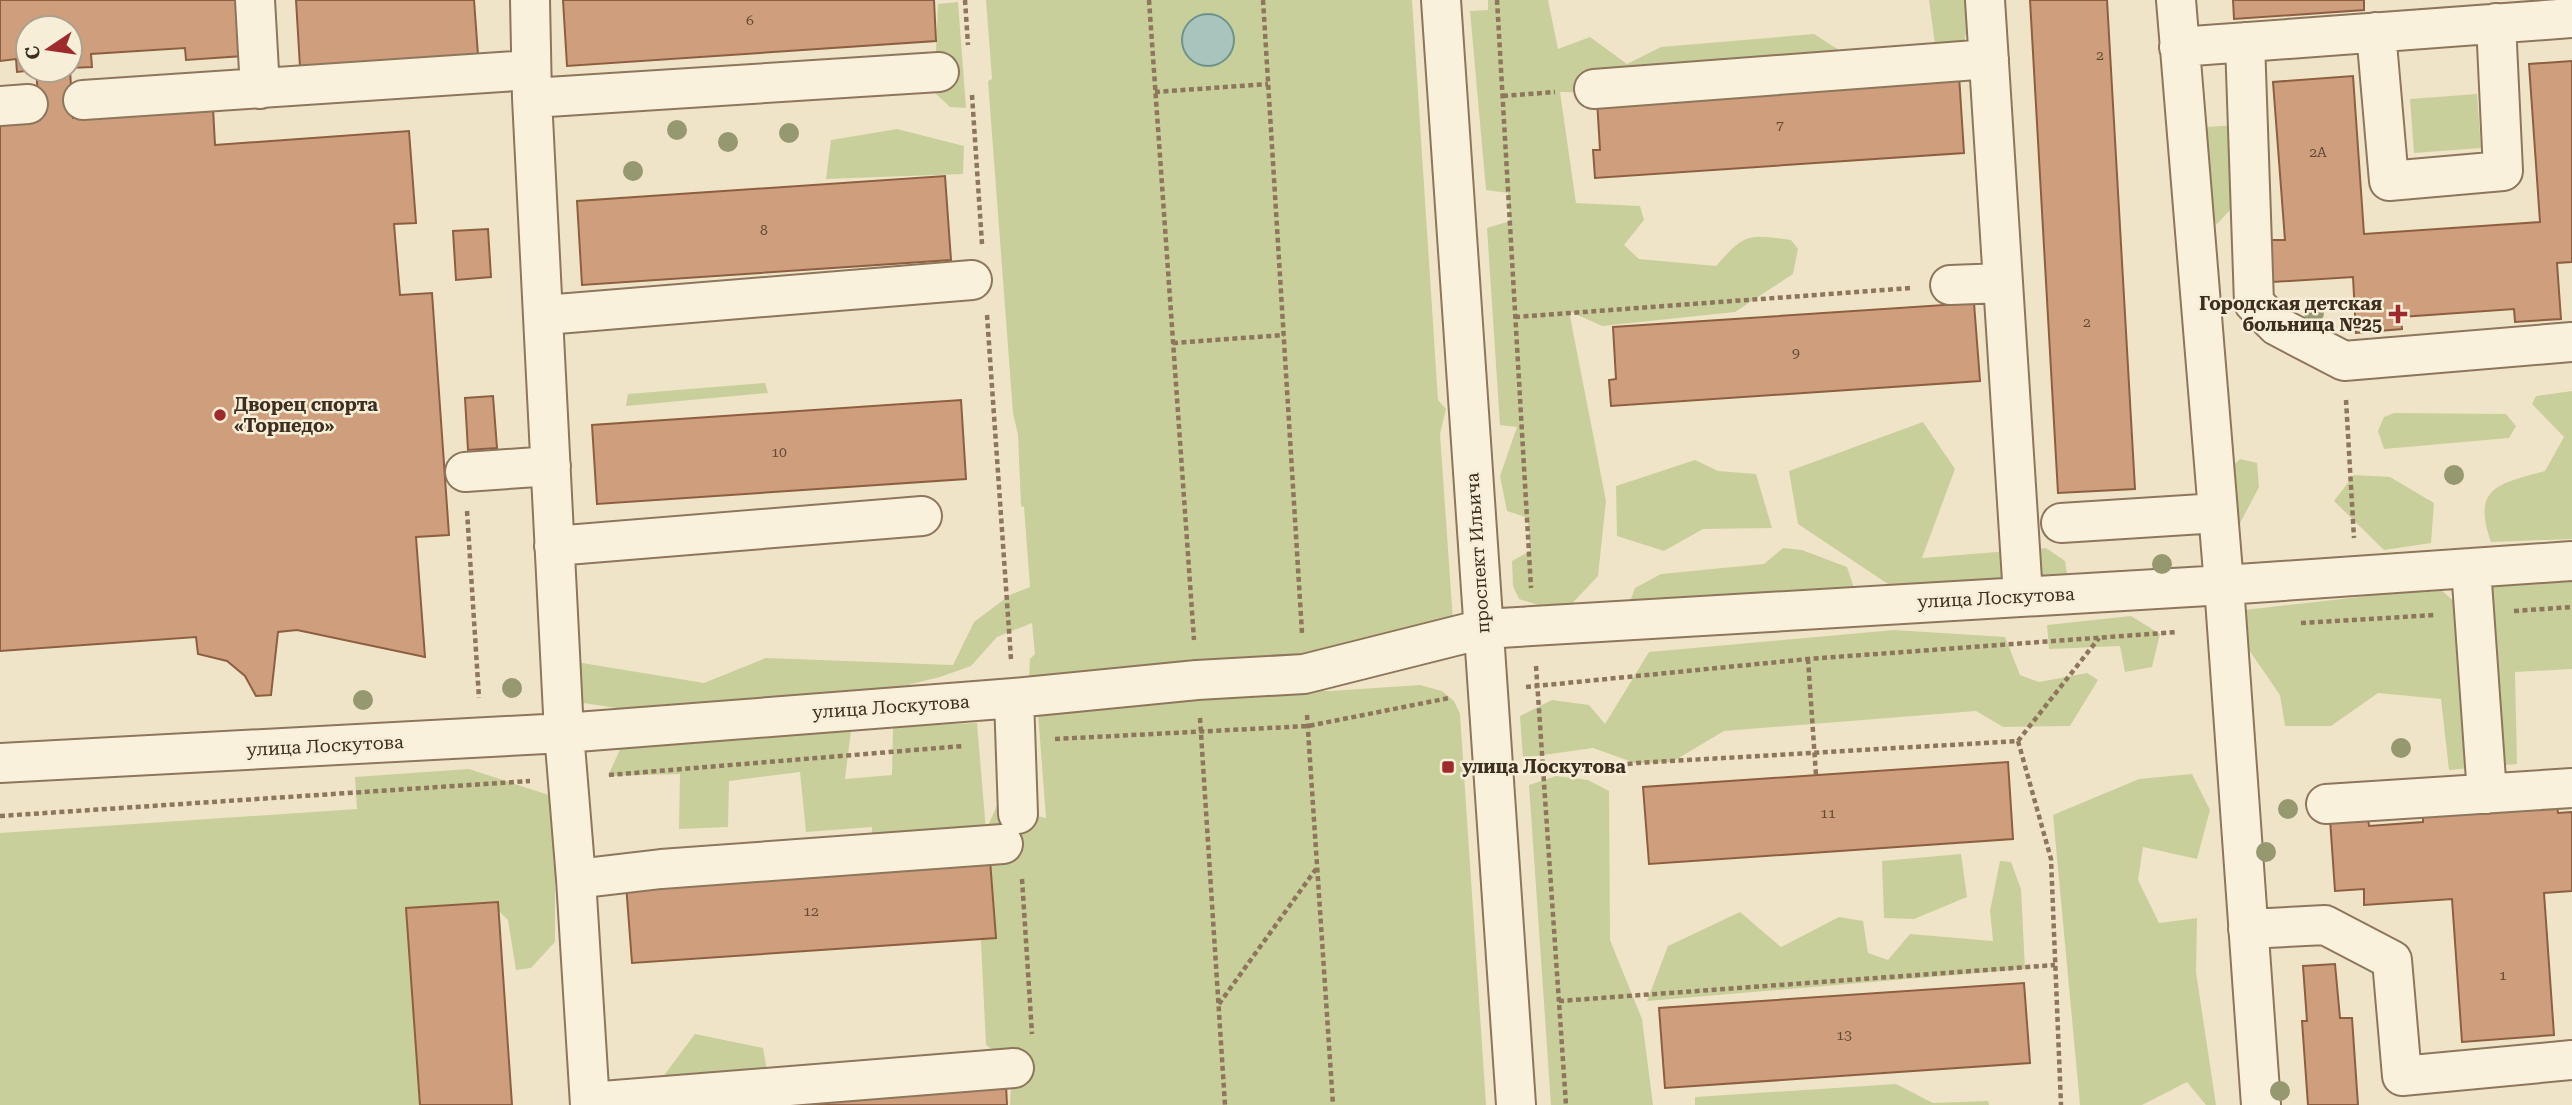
<svg xmlns="http://www.w3.org/2000/svg" width="2572" height="1105" viewBox="0 0 2572 1105" font-family="'Roboto Serif',serif">
	<style>
		.green { fill: #c9cf9b; fill-rule: evenodd }
		.water { fill: #a9c4bc; stroke: #6f938a; stroke-width: 2 }
		.building { fill: #cf9f7d; stroke: #8d5f41; stroke-width: 2 }
		.lines { fill: none; stroke-linecap: round; stroke-linejoin: round }
		.minor-casing { stroke: #8d765c; stroke-width: 42 }
		.path { stroke: #8d765c; stroke-width: 4.5; stroke-dasharray: 5 3.5; stroke-linecap: butt }
		.minor { stroke: #faf1dc; stroke-width: 38 }
		.tree { fill: #96986f }
		.poi-dot { fill: #9e2a2b; stroke: #f7eed8; stroke-width: 2.5 }
		.labels { text-anchor: middle; stroke-width: 5; stroke-linejoin: round; paint-order: stroke }
		.number-label { font-size: 14px; fill: #624a37 }
		.poi-label { font-size: 18px; font-weight: bold; fill: #3d2e20; stroke: #f7eed8; text-anchor: start }
		.street-label { font-size: 18px; fill: #3d2e20; stroke: #f7eed8 }
	</style>
	<rect width="100%" height="100%" fill="#f0e4c8"/>
	<path class="green" d="M986 0H1412L1438 400 1446 409 1440 434 1453 621 1420 647 1175 665 1160 703 1258 697 1262 690 1330 691 1420 685 1442 691 1454 701 1460 714 1486 1105H1010L1012 1064 986 1045 977 860 871 863 872 827 806 832 800 772 729 781 728 827 679 829 680 774 608 776 622 745 736 726 577 702 576 662 704 683 766 658 953 665 974 622 1010 595 1030 587 1024 507 1021 506 1018 435 1013 413 988 81 992 79ZM1032 623 1035 654 1030 659 1029 679 1038 713 1046 818 1037 816 1027 795 1004 790 986 830 977 723 893 727 892 775 845 779 855 698 940 677 971 666 997 637Z
		M1488 0H1548L1558 49 1590 37 1627 64 1661 47 1814 34 1856 61 1607 93 1560 92 1576 203 1640 206 1644 220 1624 245 1639 259 1716 266C1745 233 1748 234 1791 240L1798 249 1793 274 1735 312 1602 326 1569 311 1606 501 1598 576 1563 613 1519 599 1513 586 1512 561 1530 551 1528 518 1507 511 1500 476 1517 427 1500 425 1487 228 1510 221 1508 193 1486 190 1470 11 1488 10Z
		M1929 0H1971L1966 34 1959 59 1936 52Z
		M958 2 966 108 950 107 934 92 938 4Z
		M2477 94 2481 148 2414 153 2410 99Z
		M2240 125 2253 185 2217 224 2200 213 2203 127Z
		M897 129 964 146 963 174 826 179 831 140Z
		M765 383 768 393 626 406 628 394Z
		M2572 391V539L2491 542C2471 486 2500 484 2545 471L2564 437 2532 404 2536 396Z
		M2394 413 2506 414 2516 426 2509 438 2384 449 2378 431 2384 417Z
		M1923 422 1955 469 1922 558 2046 548 2065 561 2068 581 1891 586 1798 524 1789 471Z
		M2240 459 2257 463 2259 487 2236 531 2227 471Z
		M1695 460 1718 471 1756 474 1772 528 1703 529 1664 551 1617 536 1616 486Z
		M2354 475 2390 477 2434 503 2431 543 2384 550 2334 501Z
		M1783 548 1802 550 1847 567 1854 588 1628 607 1635 588 1661 574 1764 564Z
		M2572 581V669L2515 672 2517 764 2449 770 2441 699 2378 693 2331 726H2285L2280 695 2240 637 2244 610 2439 588 2459 606 2476 588Z
		M2131 616 2160 634 2152 667 2125 672 2120 646 2049 649 2047 625Z
		M1894 630 2005 637 2020 675 2039 682 2087 673 2098 680 2070 726 2003 727 1976 711 1724 731 1672 762 1635 763 1593 748 1523 758 1520 716 1552 700 1589 705 1605 724 1649 652Z
		M469 769 555 797V942L531 968 516 970 508 920 498 910 512 1105H0V833L357 809 355 777Z
		M2192 774 2210 810 2197 859 2143 847 2138 880 2159 923 2197 918 2196 972 2216 1105H2206L2187 1082 2142 1105H2080L2053 815 2139 779Z
		M1556 776 1588 780 1609 791 1610 940 1642 1019 1653 1105H1551L1529 785Z
		M1961 854 1967 897 1914 919 1884 918 1882 861Z
		M2000 861 2011 862 2021 889 2025 969 1647 1001 1668 946 1740 912 1781 947 1839 917 1863 921 1868 953 1888 960 1910 934 1993 941 1990 911Z
		M695 1034 763 1048 767 1070 675 1102 665 1074Z
		M1896 1084 1933 1103 1988 1101 1989 1105H1695V1097Z"/>
	<path class="water" d="M1182 40a26 26 0 1 1 52 0a26 26 0 1 1-52 0Z"/>
	<path class="building" d="M0 0H239L243 56 186 60 185 48 91 54 92 67 70 68V28H28V70H70L73 118 213 108 215 145 409 131 416 223 394 224 400 295 432 293 449 535 416 537 425 657 297 630 278 632 271 695 256 696 245 676 227 661 198 654 196 637 0 651V122L40 120 36 70 17 72 16 59 0 61Z
		M296 0H474L478 55 300 67Z
		M563 0H934L936 41 567 66Z
		M2030 0H2107L2135 489 2058 493Z
		M2233 0H2364V10L2234 19Z
		M2572 61V262L2557 263 2561 319 2515 322 2514 309 2401 317 2402 329 2356 333 2353 277 2272 282 2270 240H2285L2273 82 2353 76 2364 234 2540 222 2529 64Z
		M1959 75 1964 153 1595 178 1593 150H1600L1597 100Z
		M945 176 951 260 582 285 577 201Z
		M488 229 491 277 456 280 453 231Z
		M1974 303 1980 381 1611 406 1609 380 1616 379 1613 327Z
		M493 396 497 448 468 450 465 398Z
		M961 400 966 479 597 504 592 425Z
		M2008 762 2013 839 1649 864 1643 787Z
		M2557 804 2558 813 2572 812V891L2544 893 2554 1035 2462 1042 2452 899 2364 905V889L2335 891 2330 819 2368 817 2369 826 2423 822V813Z
		M990 860 996 938 632 963 626 884Z
		M498 902 512 1105H420L406 908Z
		M2335 964 2340 1018H2352L2358 1105H2308L2302 1021H2307L2303 966Z
		M2024 983 2030 1063 1665 1088 1659 1008Z
		M1006 1085 1007 1105H707Z"/>
	<g class="lines">
		<g class="minor-casing">
			<path id="minor" d="M255 0 260 89
				M530 0 532 98 564 733 576 879 590 1105
				M1441 0 1516 1105
				M1985 0 2023 596
				M2176 0 2224 585 2261 1105
				M2376 32 2389 181 2503 171 2496 23
				M2245 42 2254 303 2277 326 2344 361 2572 342
				M2179 47 2572 18
				M1594 89 1989 59
				M532 98 939 72
				M83 100 531 70
				M0 106 28 104
				M1950 285 2003 283
				M545 315 972 280
				M465 472 551 466
				M2061 523 2218 513
				M554 546 922 516
				M2471 568 2487 794
				M1014 698 1018 814
				M0 763 564 733 1014 698 1197 680 1304 674 1483 629 2224 585 2572 561
				M2326 804 2572 788
				M576 879 661 869 1003 844
				M2248 929 2325 925 2392 960 2402 1076 2572 1060
				M590 1102 1014 1068"/>
		</g>
		<path class="path" d="M965 0 968 45
			M1149 0 1194 640
			M1263 0 1302 633
			M1497 0 1531 588
			M1155 92 1268 84
			M972 95 982 244
			M1503 96 1555 92
			M987 315 1011 659
			M1515 317 1911 288
			M1173 343 1284 335
			M2346 400 2354 538
			M467 511 479 698
			M2514 611 2572 607
			M2301 623 2435 615
			M1808 659 1816 775
			M1536 666 1566 1105
			M1526 687 1808 659 2177 632
			M1307 715 1333 1105
			M1200 718 1225 1105
			M1055 739 1308 726 1449 698
			M2018 741 2051 859 2061 1105
			M1543 772 1637 763 2018 741 2099 638
			M609 775 963 746
			M0 816 530 781
			M1022 879 1032 1034
			M1559 1001 2055 965
			M1219 1004 1316 869"/>
		<use href="#minor" class="minor"/>
	</g>
	<g class="tree">
		<circle cx="677" cy="130" r="10"/>
		<circle cx="789" cy="133" r="10"/>
		<circle cx="728" cy="142" r="10"/>
		<circle cx="633" cy="171" r="10"/>
		<circle cx="2314" cy="313" r="10"/>
		<circle cx="2454" cy="475" r="10"/>
		<circle cx="2162" cy="564" r="10"/>
		<circle cx="512" cy="688" r="10"/>
		<circle cx="363" cy="700" r="10"/>
		<circle cx="2401" cy="748" r="10"/>
		<circle cx="2288" cy="809" r="10"/>
		<circle cx="2266" cy="852" r="10"/>
		<circle cx="2280" cy="1091" r="10"/>
	</g>
	<g class="poi-dot">
		<path d="M2394.5 303.5h7v7h7v7h-7v7h-7v-7h-7v-7h7z"/>
		<circle cx="220" cy="415" r="7"/>
		<rect x="1441" y="760" width="14" height="14" rx="3.5"/>
	</g>
	<g class="labels">
		<g class="number-label">
			<text x="750" y="25">6</text>
			<text x="2100" y="60">2</text>
			<text x="1780" y="130">7</text>
			<text x="2318" y="157">2А</text>
			<text x="764" y="235">8</text>
			<text x="2087" y="327">2</text>
			<text x="1796" y="358">9</text>
			<text x="779" y="457">10</text>
			<text x="1828" y="818">11</text>
			<text x="811" y="916">12</text>
			<text x="2503" y="980">1</text>
			<text x="1844" y="1040">13</text>
		</g>
		<g class="poi-label">
			<text x="2382" y="310" text-anchor="end">Городская детская<tspan x="2382" dy="21">больница №25</tspan></text>
			<text x="234" y="411">Дворец спорта<tspan x="234" dy="21">«Торпедо»</tspan></text>
			<text x="1462" y="773">улица Лоскутова</text>
		</g>
		<g class="street-label">
			<text transform="translate(1478 553) rotate(-94)" y="6">проспект Ильича</text>
			<text transform="translate(1996 598) rotate(-3)" y="6">улица Лоскутова</text>
			<text transform="translate(891 707) rotate(-4)" y="6">улица Лоскутова</text>
			<text transform="translate(325 746) rotate(-3)" y="6">улица Лоскутова</text>
		</g>
	</g>
	<g transform="translate(49 49) rotate(257)"><circle r="33" fill="#f7eed8" stroke="#ada18e" stroke-width="2"/>
	<path d="M0-5L12 26L0 18L-12 26Z" fill="#9e2a2b"/>
	<text y="-10" font-size="19" font-weight="bold" text-anchor="middle" fill="#3d2e20">С</text>
	</g>
</svg>
